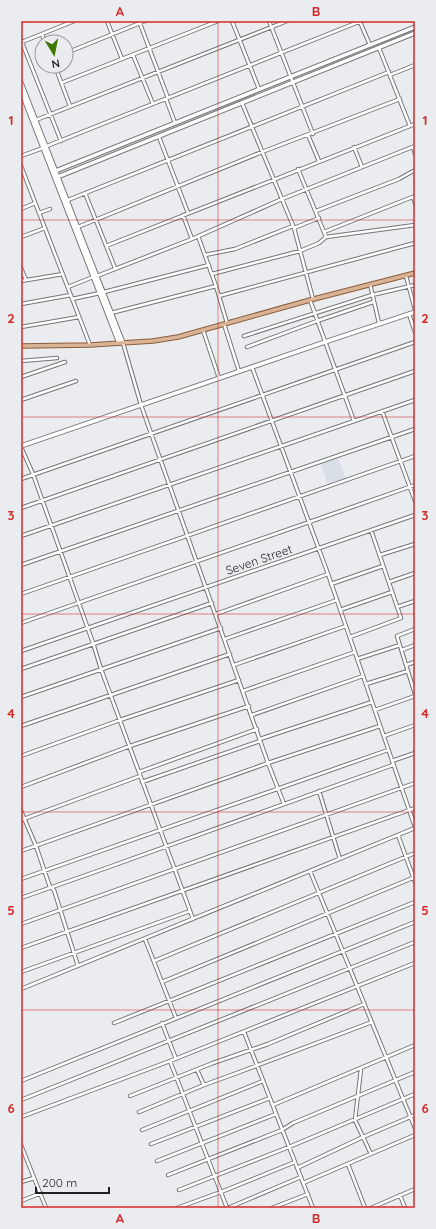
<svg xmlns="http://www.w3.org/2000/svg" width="436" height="1229" viewBox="0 0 436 1229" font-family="Quicksand,sans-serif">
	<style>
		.built { fill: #d9dee7 }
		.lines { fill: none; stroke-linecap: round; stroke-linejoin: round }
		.street-casing { stroke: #737577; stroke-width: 4.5 }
		.secondary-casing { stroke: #737577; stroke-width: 5.5 }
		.primary-casing { stroke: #895e3e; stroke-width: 5.5 }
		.street { stroke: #fff; stroke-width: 2.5 }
		.secondary { stroke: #fff; stroke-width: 3.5 }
		.primary { stroke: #dab395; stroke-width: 3.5 }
		.grid { fill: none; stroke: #d62828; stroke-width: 1; stroke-opacity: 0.55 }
		.labels { text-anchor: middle; stroke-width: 3; stroke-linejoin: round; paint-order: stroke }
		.street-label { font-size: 12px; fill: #1e1f1f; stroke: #ebecef }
		.neatline { fill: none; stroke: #d62828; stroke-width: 1.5 }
		.grid-label { font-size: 13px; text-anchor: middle; font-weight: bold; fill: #d62828 }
	</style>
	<rect width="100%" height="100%" fill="#ebecef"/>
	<path class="built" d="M338 458 346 479 328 485 321 464Z"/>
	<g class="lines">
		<g class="street-casing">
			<path id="street" d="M107 21 122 59
				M139 21 168 98
				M232 21 259 89
				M269 21 313 134
				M360 22 370 45
				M42 34 45 42
				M21 40 61 141
				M22 42 74 21
				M379 48 410 126
				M66 53 145 21
				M133 55 153 104
				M55 66 70 106
				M390 75 415 65
				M61 83 218 21
				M166 99 175 123
				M242 103 294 228 313 299
				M36 120 287 21
				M308 135 319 161
				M159 137 188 213
				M47 146 361 21
				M354 147 362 167
				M413 147 415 154
				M21 156 43 148
				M21 166 90 345
				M298 169 326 237
				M85 193 115 268
				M413 197 415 203
				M68 200 389 72
				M21 209 35 203
				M316 211 399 179 415 170
				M39 213 50 209
				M183 215 192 239
				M78 227 262 152 400 99
				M294 228 319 218
				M324 232 415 196
				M198 236 216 286 227 323
				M21 237 45 228
				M106 246 415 124
				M205 255 235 249 293 226
				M21 268 26 280
				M212 274 300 251 319 243 326 237 415 225
				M97 276 192 239 282 199 415 146
				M406 276 415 310
				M21 281 63 274
				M370 284 379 323
				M68 287 93 277
				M104 292 209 265
				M219 296 415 243
				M72 299 100 293
				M310 300 354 421
				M21 304 71 295
				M111 313 216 286
				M409 314 415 332
				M224 324 239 371
				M21 327 79 317
				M203 330 219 378
				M244 336 372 295 415 285
				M123 343 141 405 268 763 284 804
				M247 347 317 321 373 302
				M21 361 57 358
				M252 367 328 574 415 827
				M21 377 65 362
				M21 400 76 381
				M382 411 415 501
				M21 447 33 474 93 643 101 669 193 919
				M21 479 415 342
				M21 508 415 371
				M21 536 415 400
				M380 555 415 544
				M21 565 415 429
				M389 582 415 573
				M331 584 383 566
				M21 594 415 456
				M397 607 415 601
				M340 610 392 592
				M216 614 328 574
				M21 623 415 485
				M415 629 397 636 415 694
				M350 637 401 618 371 530
				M225 639 337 600
				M402 650 415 645
				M21 651 415 515
				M357 659 400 645
				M234 665 346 626
				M406 665 415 662
				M21 669 212 603
				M366 684 408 671
				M243 691 355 652
				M21 697 221 628
				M375 710 415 696
				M252 715 363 676
				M21 726 230 654
				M384 736 415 725
				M260 739 372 702
				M21 756 120 720 239 680
				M392 761 415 753
				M139 772 257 729
				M142 782 260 741
				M21 787 130 746 249 706
				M319 791 340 859
				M21 811 36 846 50 887 54 890 78 966
				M21 820 140 776
				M398 835 415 882
				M21 851 268 763 380 726
				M310 871 415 1128
				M21 879 388 750
				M21 898 109 867 393 765
				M21 924 415 783
				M145 939 176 1018
				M21 948 415 808
				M154 961 415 853
				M21 972 190 911
				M162 982 415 877
				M21 989 415 828
				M114 1023 415 902
				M162 1023 176 1059
				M244 1032 313 1208
				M170 1061 227 1208
				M361 1069 355 1120 371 1154
				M197 1070 204 1085
				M21 1081 415 922
				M130 1096 213 1063 268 1044 364 1004
				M21 1100 415 942
				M273 1105 415 1045
				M139 1112 204 1085 237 1073 372 1022
				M21 1117 170 1061 415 963
				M142 1130 263 1081
				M151 1144 270 1098
				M21 1145 46 1208
				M157 1161 276 1114
				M348 1164 365 1208
				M297 1168 363 1137 415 1115
				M168 1175 282 1130 293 1123 415 1072
				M21 1182 34 1178
				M303 1183 415 1135
				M179 1190 289 1147 415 1094
				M400 1195 405 1208
				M21 1201 41 1193
				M177 1208 221 1192 295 1162
				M228 1208 301 1177
				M272 1208 308 1194
				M371 1208 415 1189"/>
		</g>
		<g class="secondary-casing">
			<path id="secondary" d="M21 83 123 343
				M21 91 119 343
				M53 172 415 27
				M55 178 415 33
				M21 446 325 342 415 312"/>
		</g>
		<g class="primary-casing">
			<path id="primary" d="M21 346 90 345 153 341 178 337 310 300 415 273"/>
		</g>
		<use href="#street" class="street"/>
		<use href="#secondary" class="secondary"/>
		<use href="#primary" class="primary"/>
	</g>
	<path class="grid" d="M218 21V1208M21 220H415M21 417H415M21 614H415M21 812H415M21 1010H415"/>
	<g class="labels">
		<g class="street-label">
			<text transform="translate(259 560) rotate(-19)" y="4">Seven Street</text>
		</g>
	</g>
	<rect width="436" height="1229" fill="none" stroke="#ebecef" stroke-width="44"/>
	<g transform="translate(54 54) rotate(170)"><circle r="19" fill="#ebecef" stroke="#999a9c"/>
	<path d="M0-3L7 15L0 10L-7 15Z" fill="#437704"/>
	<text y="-6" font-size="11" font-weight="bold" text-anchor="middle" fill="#1e1f1f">N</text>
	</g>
	<path d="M36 1187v6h73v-6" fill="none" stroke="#1e1f1f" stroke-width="2"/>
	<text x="42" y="1187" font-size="12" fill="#1e1f1f" stroke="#ebecef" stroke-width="3" paint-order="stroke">200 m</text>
	<rect x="22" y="22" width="392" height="1185" class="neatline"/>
	<g class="grid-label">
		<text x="120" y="16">A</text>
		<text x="316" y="16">B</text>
		<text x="11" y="125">1</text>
		<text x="425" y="125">1</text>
		<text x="11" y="323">2</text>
		<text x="425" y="323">2</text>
		<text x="11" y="520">3</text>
		<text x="425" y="520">3</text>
		<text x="11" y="718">4</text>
		<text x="425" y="718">4</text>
		<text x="11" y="915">5</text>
		<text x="425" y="915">5</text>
		<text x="11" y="1113">6</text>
		<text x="425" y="1113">6</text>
		<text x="120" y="1223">A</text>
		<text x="316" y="1223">B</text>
	</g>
</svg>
